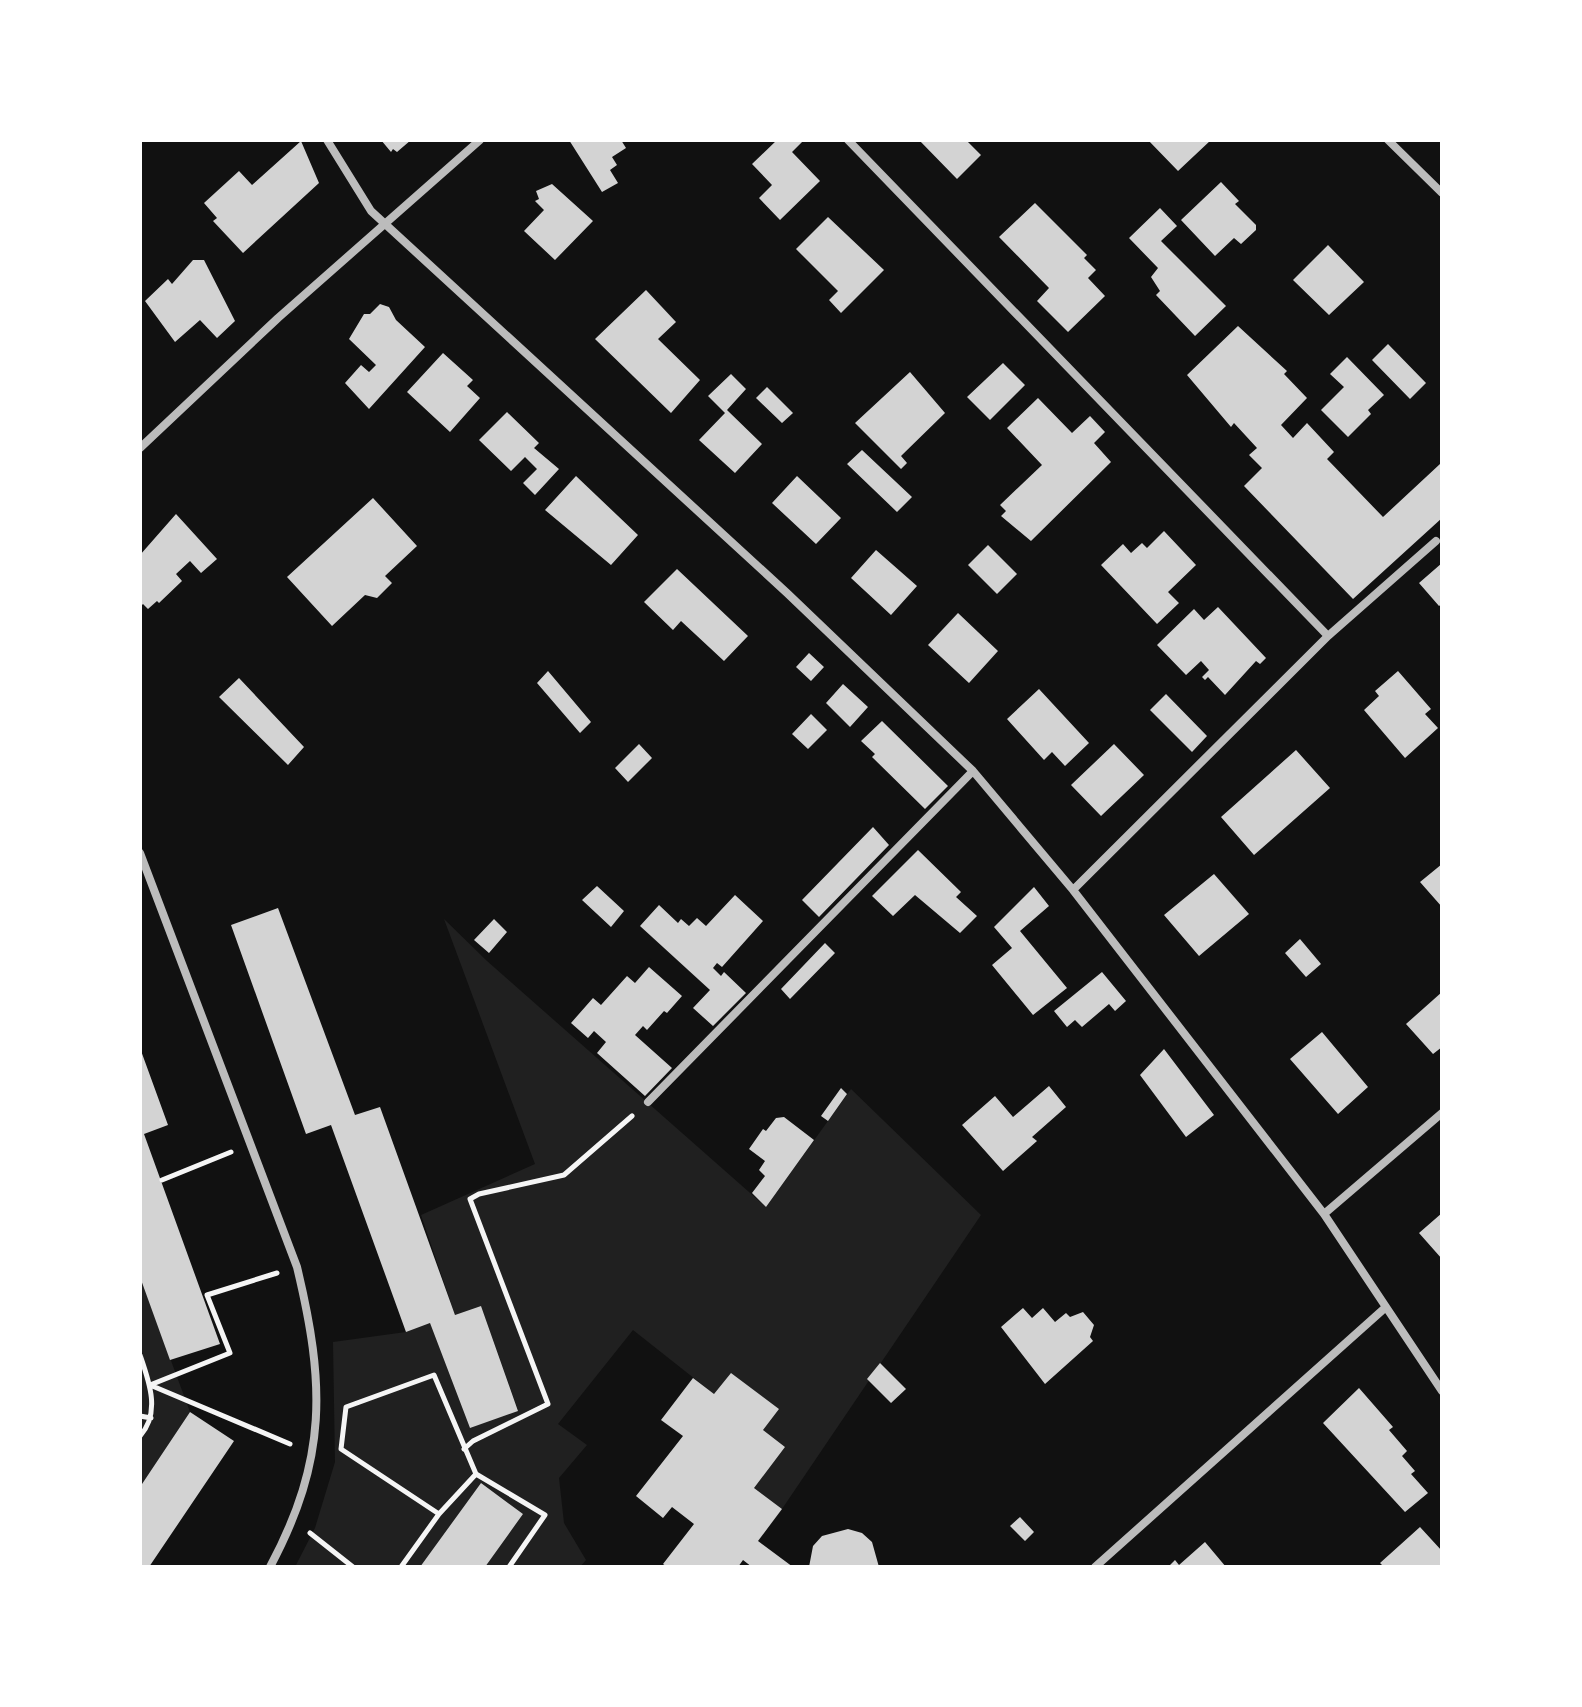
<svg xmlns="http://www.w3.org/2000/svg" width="1582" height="1707" viewBox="0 0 1582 1707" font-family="'DM Sans',sans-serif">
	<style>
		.green { fill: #202020 }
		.building { fill: #d3d3d3 }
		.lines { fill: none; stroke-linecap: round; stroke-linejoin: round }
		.path { stroke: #f5f5f5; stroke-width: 5 }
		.minor { stroke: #bcbcbc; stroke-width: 8 }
	</style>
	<rect width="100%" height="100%" fill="#111"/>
	<path class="green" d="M444 919 487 961 766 1207 851 1089 981 1215 782 1509 754 1488 785 1447 763 1430 779 1409 731 1374 714 1394 633 1330 558 1424 587 1445 559 1478 564 1523 586 1560 580 1567H485L523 1514 481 1483 420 1567H295L315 1528 335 1462 333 1342 406 1332 430 1323 470 1428 518 1410 481 1306 455 1315 421 1215 535 1164Z
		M140 1277 190 1412 140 1487Z"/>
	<path class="building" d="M381 140H411L397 152 393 149 391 152Z
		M569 140H621L626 148 612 157 617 165 610 170 618 183 602 192Z
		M777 140H804L792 152 820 181 780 220 759 198 772 185 752 164Z
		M919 140H966L981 155 957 179Z
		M1148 140H1211L1178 171Z
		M301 141 319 183 243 253 213 221 217 218 204 203 239 171 252 185Z
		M1221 182 1239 201 1235 204 1256 225V230L1241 244 1234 238 1215 256 1181 220Z
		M552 184 593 221 555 260 524 231 544 210 535 201 539 199 536 191Z
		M1035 203 1087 255 1084 258 1096 270 1088 278 1105 296 1068 332 1037 301 1049 288 999 237Z
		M1160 208 1177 226 1161 241 1226 306 1195 336 1156 295 1160 291 1151 277 1158 268 1129 238Z
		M828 217 884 270 841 313 829 300 838 291 796 249Z
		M1328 245 1364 282 1329 315 1293 280Z
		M193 260H204L235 321 217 338 200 320 175 342 145 301 168 279 172 284Z
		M646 290 676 322 658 339 700 380 671 413 595 339Z
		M380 304 389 307 396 320 425 347 369 409 345 383 361 365 369 372 376 365 349 339 364 314H370Z
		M1238 326 1287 371 1284 374 1307 398 1281 425 1293 438 1307 423 1334 452 1327 459 1383 517 1440 464 1442 466V518L1353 599 1244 486 1262 468 1249 455 1257 448 1234 423 1231 427 1187 375Z
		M1388 344 1426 383 1410 399 1372 360Z
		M443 353 473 380 467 386 480 398 450 432 407 392Z
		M1347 357 1384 395 1368 410 1371 414 1348 437 1321 410 1344 387 1330 374Z
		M1003 363 1025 385 990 420 967 397Z
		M910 372 945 413 901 456 907 463 901 469 855 423Z
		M731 374 746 389 727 410 762 444 735 473 699 440 725 413 708 396Z
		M767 387 793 413 782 423 756 398Z
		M1038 398 1072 433 1090 416 1105 432 1094 443 1111 462 1031 541 1001 516 1006 511 1000 505 1042 465 1007 428Z
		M507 412 539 443 534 448 559 469 535 495 523 483 537 469 525 457 511 471 479 440Z
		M862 450 912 497 897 512 847 464Z
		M576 476 638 535 611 565 545 510Z
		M797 476 841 518 816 544 772 503Z
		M373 498 417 546 385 576 392 583 377 598 365 595 332 626 287 577Z
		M176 514 217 559 201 573 190 561 176 574 182 581 159 603 157 601 148 609 143 604 140 607V555Z
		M1164 531 1196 565 1168 592 1179 603 1157 624 1101 565 1123 544 1131 553 1142 543 1147 548Z
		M988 545 1017 574 997 594 968 565Z
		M876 550 917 586 891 615 851 578Z
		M1442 563V604L1439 606 1419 583Z
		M677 569 748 636 724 661 681 621 673 630 644 602Z
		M1218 607 1266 658 1260 664 1256 661 1225 695 1208 677 1205 680 1202 677 1209 670 1201 661 1186 675 1157 645 1194 609 1204 620Z
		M958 613 998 651 969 683 928 645Z
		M809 653 824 667 811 681 796 667Z
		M548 671 591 722 580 733 537 683Z
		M1398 671 1431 709 1425 714 1438 728 1405 758 1364 710 1379 696 1375 691Z
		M239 678 304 747 288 765 219 697Z
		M843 684 868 707 850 727 826 703Z
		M1039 689 1089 743 1065 766 1052 752 1044 760 1007 719Z
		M1166 694 1207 736 1192 752 1150 710Z
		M811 714 827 730 808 749 792 734Z
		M882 721 948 786 925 809 872 757 875 754 861 741Z
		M639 744 652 758 628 782 615 768Z
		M1114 744 1144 775 1101 816 1071 785Z
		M1296 750 1330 788 1254 855 1221 817Z
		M873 827 889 845 819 917 802 900Z
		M918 850 961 892 956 897 977 916 960 933 915 895 893 916 872 896Z
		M1442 864V907L1420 882Z
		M1214 874 1249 914 1199 956 1164 915Z
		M597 886 624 911 611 927 582 900Z
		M1034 887 1049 906 1020 931 1067 988 1033 1015 992 965 1012 948 994 927Z
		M735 895 763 921 722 967 717 963 713 968 721 976 724 972 746 993 713 1026 693 1008 710 990 640 926 659 905 678 923 681 919 689 926 697 918 706 926Z
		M278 908 355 1115 380 1107 455 1315 481 1306 518 1411 470 1428 430 1323 406 1332 331 1125 306 1134 231 925Z
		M494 919 507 932 489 953 474 940Z
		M1300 939 1321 964 1306 977 1285 953Z
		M825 943 835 953 790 999 781 989Z
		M649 967 682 996 667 1013 664 1011 647 1030 643 1026 635 1035 672 1068 645 1096 597 1053 606 1042 594 1031 588 1038 571 1023 593 998 601 1005 627 976 635 983Z
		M1102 972 1126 1001 1115 1011 1109 1004 1082 1027 1075 1020 1067 1027 1054 1011Z
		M1442 992V1047L1433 1054 1406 1024Z
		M1322 1032 1368 1087 1338 1114 1290 1059Z
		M140 1048 168 1125 144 1134 220 1344 170 1360 140 1277Z
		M1164 1049 1214 1115 1186 1137 1140 1075Z
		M1049 1086 1066 1107 1032 1137 1037 1141 1003 1171 962 1125 995 1096 1013 1117Z
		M841 1088 847 1094 828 1121 821 1116Z
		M784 1117 814 1140 766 1207 752 1193 765 1176 759 1170 765 1161 749 1149 763 1129 766 1131 776 1118Z
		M1442 1213V1259L1419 1233Z
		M1023 1308 1032 1318 1043 1308 1055 1322 1066 1313 1070 1317 1083 1312 1094 1325 1090 1337 1093 1341 1045 1384 1001 1327Z
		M880 1363 906 1389 891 1403 867 1379Z
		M731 1373 779 1409 763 1430 785 1447 754 1488 782 1509 758 1541 793 1567H752L743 1560 738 1567H667L663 1564 694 1524 672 1507 663 1518 636 1496 683 1436 661 1420 693 1378 714 1394Z
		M1359 1388 1393 1427 1389 1430 1407 1451 1402 1456 1415 1471 1411 1474 1428 1493 1405 1512 1323 1423Z
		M190 1412 234 1441 149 1567H140V1487Z
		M481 1483 523 1514 485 1567H420Z
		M1020 1517 1034 1532 1025 1541 1010 1526Z
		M1420 1527 1442 1551V1567H1384L1380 1563Z
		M848 1529 862 1533 872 1542 879 1567H809L813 1546 822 1536Z
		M1205 1542 1226 1567H1168L1175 1560 1179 1565Z"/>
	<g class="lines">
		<path class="path" d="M162 1180 231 1152
			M277 1273 207 1295 230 1353 150 1385 290 1444
			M140 1355C149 1381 161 1413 140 1436
			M140 1416 151 1418
			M464 1449 473 1441 548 1404 470 1199 479 1194 564 1175 632 1116
			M476 1474 439 1514 341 1449 346 1407 434 1375 476 1474 545 1515 509 1567
			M310 1533 353 1567
			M401 1567 439 1514"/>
		<path class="minor" d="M327 140 371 211 787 593 973 771 1073 890 1324 1214 1442 1391
			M848 140 1328 636
			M1388 140 1442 193
			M140 448 278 318 480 140
			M140 853 297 1267C325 1384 328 1458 270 1567
			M1073 890 1328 636 1436 541
			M648 1102 973 771
			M1324 1214 1442 1113
			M1095 1567 1386 1307"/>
	</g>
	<rect width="1582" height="1707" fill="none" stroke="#ffffff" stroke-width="284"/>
</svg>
